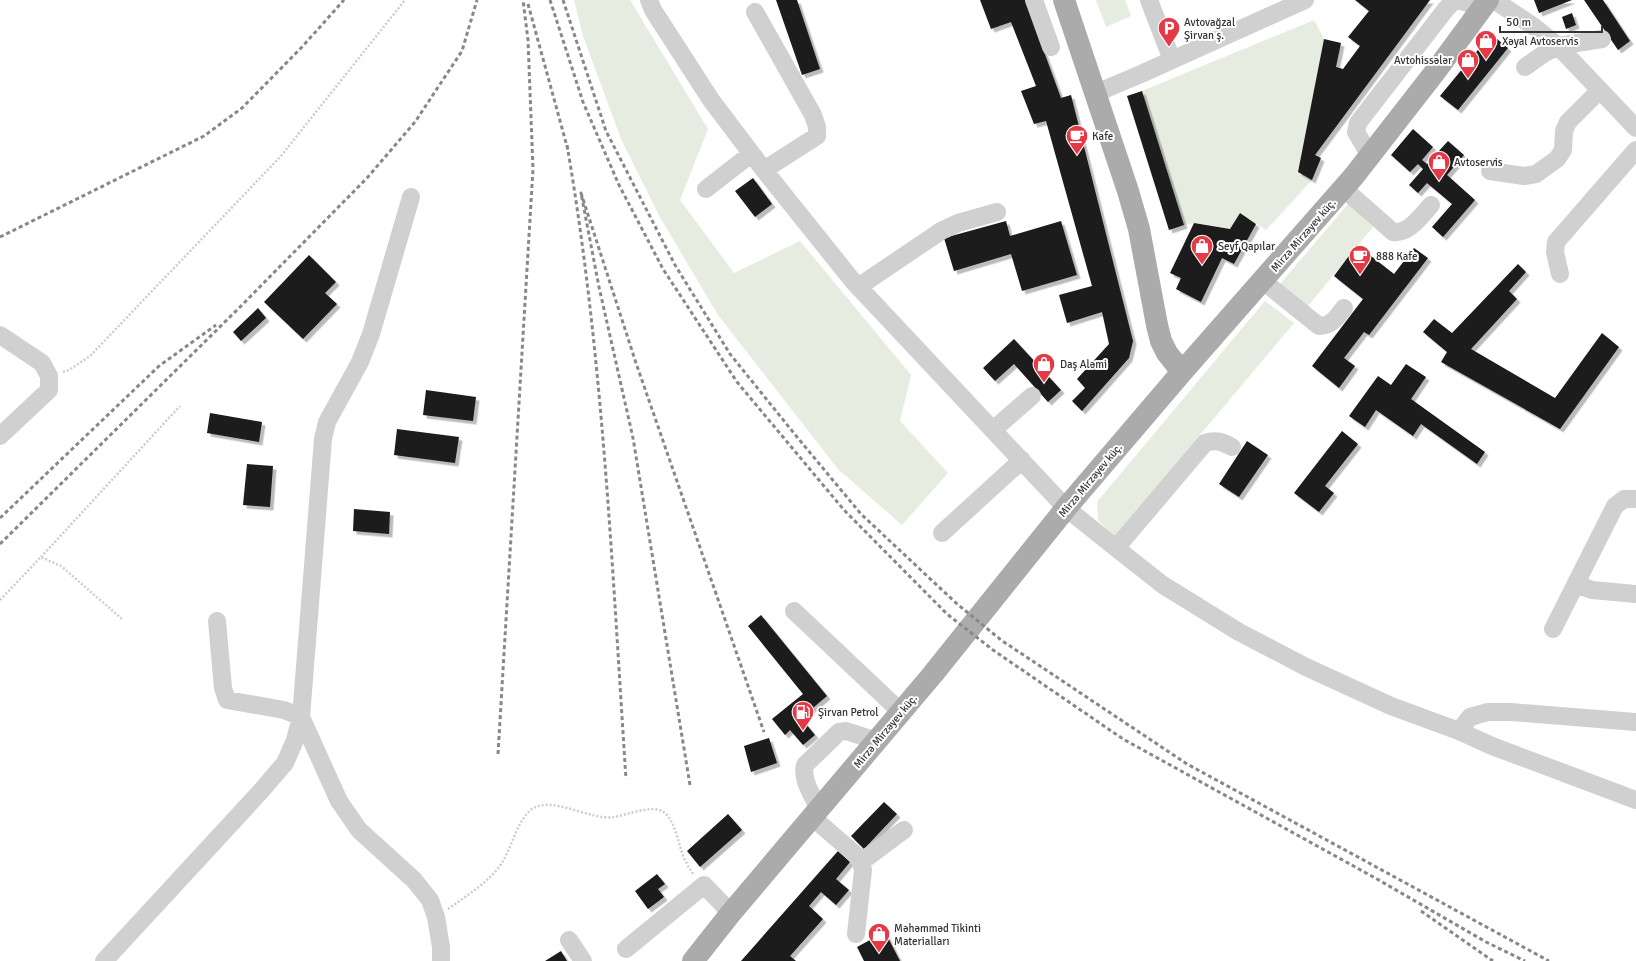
<svg xmlns="http://www.w3.org/2000/svg" width="1636" height="961" viewBox="0 0 1636 961" font-family="Signika,sans-serif">
	<style>
		.green { fill: #e6ecdf }
		.building { fill: #1a1a1a; filter: url(#shadow) }
		.lines { fill: none; stroke-linecap: round; stroke-linejoin: round }
		.path { stroke: #cdcdcd; stroke-width: 2.5; stroke-dasharray: 2 2; stroke-linecap: butt }
		.minor { stroke: #d0d0d0; stroke-width: 18 }
		.major { stroke: #ababab; stroke-width: 22 }
		.rail { stroke: #888; stroke-width: 3; stroke-dasharray: 4 3; stroke-linecap: butt }
		.labels { text-anchor: middle; stroke-width: 4; stroke-linejoin: round; paint-order: stroke }
		.poi-label { font-size: 11px; fill: #333; stroke: #fff; text-anchor: start }
		.street-label { font-size: 11px; fill: #333; stroke: #fff }
	</style>
	<defs>
		<filter id="shadow"><feDropShadow dx="3.5" dy="3.5" stdDeviation="0" flood-color="#0004"/></filter>
	</defs>
	<rect width="100%" height="100%" fill="#fff"/>
	<path class="green" d="M574 0H630L708 129 680 200 734 273 800 241 911 375 900 421 948 473 902 525 838 469 718 315 661 219 621 139 583 36Z
		M1096 0H1125L1131 16 1106 27Z
		M1314 20 1324 39 1298 172 1312 180 1266 230 1240 213 1230 229 1194 223 1184 225 1142 91Z
		M1348 204 1373 227 1308 306 1280 284Z
		M1265 301 1294 323 1115 536 1098 520 1097 502Z"/>
	<path class="building" d="M776 0H797L820 69 802 75Z
		M980 0H1025L1061 98 1071 95 1133 341 1129 358 1082 411 1072 401 1085 388 1077 379 1109 344 1102 312 1067 323 1059 295 1092 286 1046 121 1034 124 1021 91 1036 86 1011 22 991 29Z
		M1355 0H1430L1315 155 1321 158 1312 180 1298 172 1324 39 1341 43 1336 67 1343 69 1360 46 1348 37 1369 11Z
		M1534 0H1572L1539 13Z
		M1584 0H1603L1630 41 1618 50Z
		M1572 13 1576 25 1566 29 1562 17Z
		M1491 34 1508 48 1458 110 1440 96Z
		M1142 91 1184 225 1169 230 1127 96Z
		M1413 129 1433 147 1422 160 1427 164 1448 141 1464 155 1447 175 1475 200 1443 237 1432 227 1452 204 1427 183 1418 193 1409 185 1423 169 1418 164 1410 172 1391 155Z
		M753 178 772 204 755 217 735 191Z
		M1240 213 1256 224 1234 264 1222 258 1201 302 1176 289 1181 278 1170 273 1194 223 1230 229Z
		M1006 221 1010 236 1061 221 1077 275 1022 291 1011 254 954 271 944 238Z
		M1357 245 1394 274 1414 248 1428 258 1369 335 1364 332 1344 358 1355 366 1339 388 1312 366 1363 299 1334 276Z
		M309 255 336 282 325 293 337 304 303 339 264 302Z
		M1518 264 1526 272 1509 291 1517 299 1471 349 1555 398 1602 333 1619 347 1560 429 1441 362 1447 352 1423 332 1434 319 1452 333Z
		M258 308 266 318 241 341 233 332Z
		M1014 339 1061 390 1048 402 1014 364 995 381 983 368Z
		M1406 364 1426 377 1411 399 1485 452 1477 464 1421 424 1413 436 1376 410 1365 427 1349 416 1378 376 1391 385Z
		M426 390 476 397 473 421 423 415Z
		M210 413 262 422 259 442 207 433Z
		M397 429 459 437 455 463 394 455Z
		M1342 431 1358 444 1325 486 1334 493 1319 512 1294 493Z
		M1247 441 1268 455 1239 497 1219 484Z
		M247 464 273 466 270 507 243 505Z
		M354 509 390 512 389 534 353 531Z
		M761 615 827 696 801 718 815 735 803 745 790 730 785 735 772 719 803 694 748 626Z
		M769 738 777 763 751 772 744 746Z
		M884 802 897 814 864 849 851 836Z
		M728 814 742 830 700 867 687 851Z
		M838 851 850 862 836 879 849 890 836 905 821 892 809 906 823 919 790 956 796 961H741Z
		M657 874 665 884 658 889 664 897 648 909 635 891Z
		M885 932 900 961H864L857 947Z
		M561 951 567 961H545Z"/>
	<g class="lines">
		<path class="path" d="M63 372 69 370 90 356 281 156 405 0
			M41 557 180 406
			M0 600 41 557 61 566 122 619
			M448 909C466 896 486 884 499 867 512 850 516 821 532 809 552 795 591 821 614 817 627 815 650 805 662 811 677 820 678 848 686 862 688 867 691 871 694 875"/>
		<path class="minor" d="M649 0 653 10 711 100 764 170 852 280 1066 508 1116 548 1163 585 1239 632 1306 667 1391 706 1459 731 1492 746 1636 800
			M1034 0 1051 47
			M1149 0 1172 60
			M1494 0 1533 26 1558 46 1636 128
			M755 12 813 115 817 127V136L764 170
			M1525 67 1545 53 1558 46 1602 39
			M1096 93 1141 74 1305 0
			M1370 156 1356 132 1358 123 1446 9 1452 3 1458 0 1482 8
			M1490 171 1524 176 1536 174 1557 159 1563 150 1564 131 1568 122 1600 90
			M706 189 751 154
			M1344 189 1393 232C1409 234 1421 216 1431 205
			M1560 274 1555 252 1556 242 1636 150
			M1263 281 1319 326C1332 326 1337 317 1344 308
			M858 287 941 231 958 223 997 212
			M0 335 42 363 49 376V390L0 436
			M993 430 1032 396
			M942 533 1022 460
			M1116 548 1205 443C1216 439 1222 442 1232 447
			M1576 584 1592 590 1636 594
			M794 611 901 712
			M217 621 223 688 227 700 284 710 301 717 339 801 359 830 414 880 430 900 436 917 441 947V961
			M1553 629 1615 506 1624 499H1636
			M1459 731 1470 717 1488 712H1511L1636 722
			M819 809C813 796 801 780 805 765L839 732 846 731 877 741
			M812 817 856 855 861 862 863 870 856 934
			M861 862 904 830
			M569 940 583 961
			M626 949 704 885 731 913
			M104 961 261 791 285 763 295 740 301 717 323 439 327 422 360 362 371 334 411 197"/>
		<path class="major" d="M1064 0 1128 191 1139 229 1157 325 1161 341 1167 353 1182 372
			M693 961 731 913 933 674 1066 508 1182 372 1354 176 1435 72 1488 0"/>
		<path class="rail" d="M550 0 583 102 619 185 663 269 737 382 844 510 947 614 993 650 1123 739 1377 879 1486 942 1525 961
			M563 0 606 131 675 265 730 354 797 437 861 514 956 603 1001 640 1187 764 1549 961
			M528 4 568 150
			M567 145C603 354 612 567 626 779
			M0 237 204 136 242 108 302 47 344 0
			M0 518 159 366 216 325
			M0 544 240 307 367 178 415 122 462 51 477 0
			M498 754 533 169 528 40 523 0
			M690 785 633 438 599 287 581 193 636 363 764 732
			M1421 911 1493 961"/>
	</g>
	<defs>
		<g id="parking-pin" transform="scale(1.15)"><path d="M0 17L-7.5 6A9.5 9.5 0 1 1 7.5 6Z" fill="#e63946" stroke="#fff"/><path d="M-3.5-5.5H1a3.5 3.5 0 0 1 0 7H-1V5.5H-3.5ZM-1-3.4V-.6H.8a1.4 1.4 0 0 0 0-2.8Z" fill="#fff"/></g>
		<g id="shop-pin" transform="scale(1.15)"><path d="M0 17L-7.5 6A9.5 9.5 0 1 1 7.5 6Z" fill="#e63946" stroke="#fff"/><path d="M-5-2.5h2.3a2.7 3.5 0 0 1 5.4 0H5L5.5 6h-11ZM-1.5-2.5h3a1.5 2.3 0 0 0-3 0Z" fill="#fff"/></g>
		<g id="cafe-pin" transform="scale(1.15)"><path d="M0 17L-7.5 6A9.5 9.5 0 1 1 7.5 6Z" fill="#e63946" stroke="#fff"/><path d="M-5.5-4.5H6V0H3Q3 3.5 0 3.5H-2.5Q-5.5 3.5-5.5 0ZM3-3.2v2h1.7v-2ZM-6 4.5H4V6H-6Z" fill="#fff"/></g>
		<g id="fuel-pin" transform="scale(1.15)"><path d="M0 17L-7.5 6A9.5 9.5 0 1 1 7.5 6Z" fill="#e63946" stroke="#fff"/><path d="M-5.5-6h7V0h2V4h1.3V-2.5L3-4.5l.8-.8L6-3V5H2.5V1h-1V6h-7ZM-4.2-4.7v3.2H.2V-4.7Z" fill="#fff"/></g>
	</defs>
	<g fill-rule="evenodd">
		<use href="#parking-pin" x="1169" y="28"/>
		<use href="#shop-pin" x="1486" y="41"/>
		<use href="#shop-pin" x="1468" y="60"/>
		<use href="#cafe-pin" x="1077" y="136"/>
		<use href="#shop-pin" x="1439" y="162"/>
		<use href="#shop-pin" x="1202" y="246"/>
		<use href="#cafe-pin" x="1360" y="256"/>
		<use href="#shop-pin" x="1044" y="364"/>
		<use href="#fuel-pin" x="803" y="712"/>
		<use href="#shop-pin" x="879" y="934"/>
	</g>
	<g class="labels">
		<g class="poi-label">
			<text x="1184" y="26">Avtovağzal<tspan x="1184" dy="13">Şirvan ş.</tspan></text>
			<text x="1502" y="45">Xəyal Avtoservis</text>
			<text x="1452" y="64" text-anchor="end">Avtohissələr</text>
			<text x="1092" y="140">Kafe</text>
			<text x="1454" y="166">Avtoservis</text>
			<text x="1218" y="250">Seyf Qapılar</text>
			<text x="1376" y="260">888 Kafe</text>
			<text x="1060" y="368">Daş Aləmi</text>
			<text x="818" y="716">Şirvan Petrol</text>
			<text x="894" y="932">Məhəmməd Tikinti<tspan x="894" dy="13">Materialları</tspan></text>
		</g>
		<g class="street-label">
			<text transform="translate(1303 235) rotate(-49)" y="4">Mirzə Mirzəyev küç.</text>
			<text transform="translate(1090 480) rotate(-50)" y="4">Mirzə Mirzəyev küç.</text>
			<text transform="translate(885 731) rotate(-50)" y="4">Mirzə Mirzəyev küç.</text>
		</g>
	</g>
	<path d="M1500 26v6h102v-6" fill="none" stroke="#333333" stroke-width="2"/>
	<text x="1506" y="26" font-size="12" fill="#333333" stroke="#ffffff" stroke-width="3" paint-order="stroke">50 m</text>
</svg>
